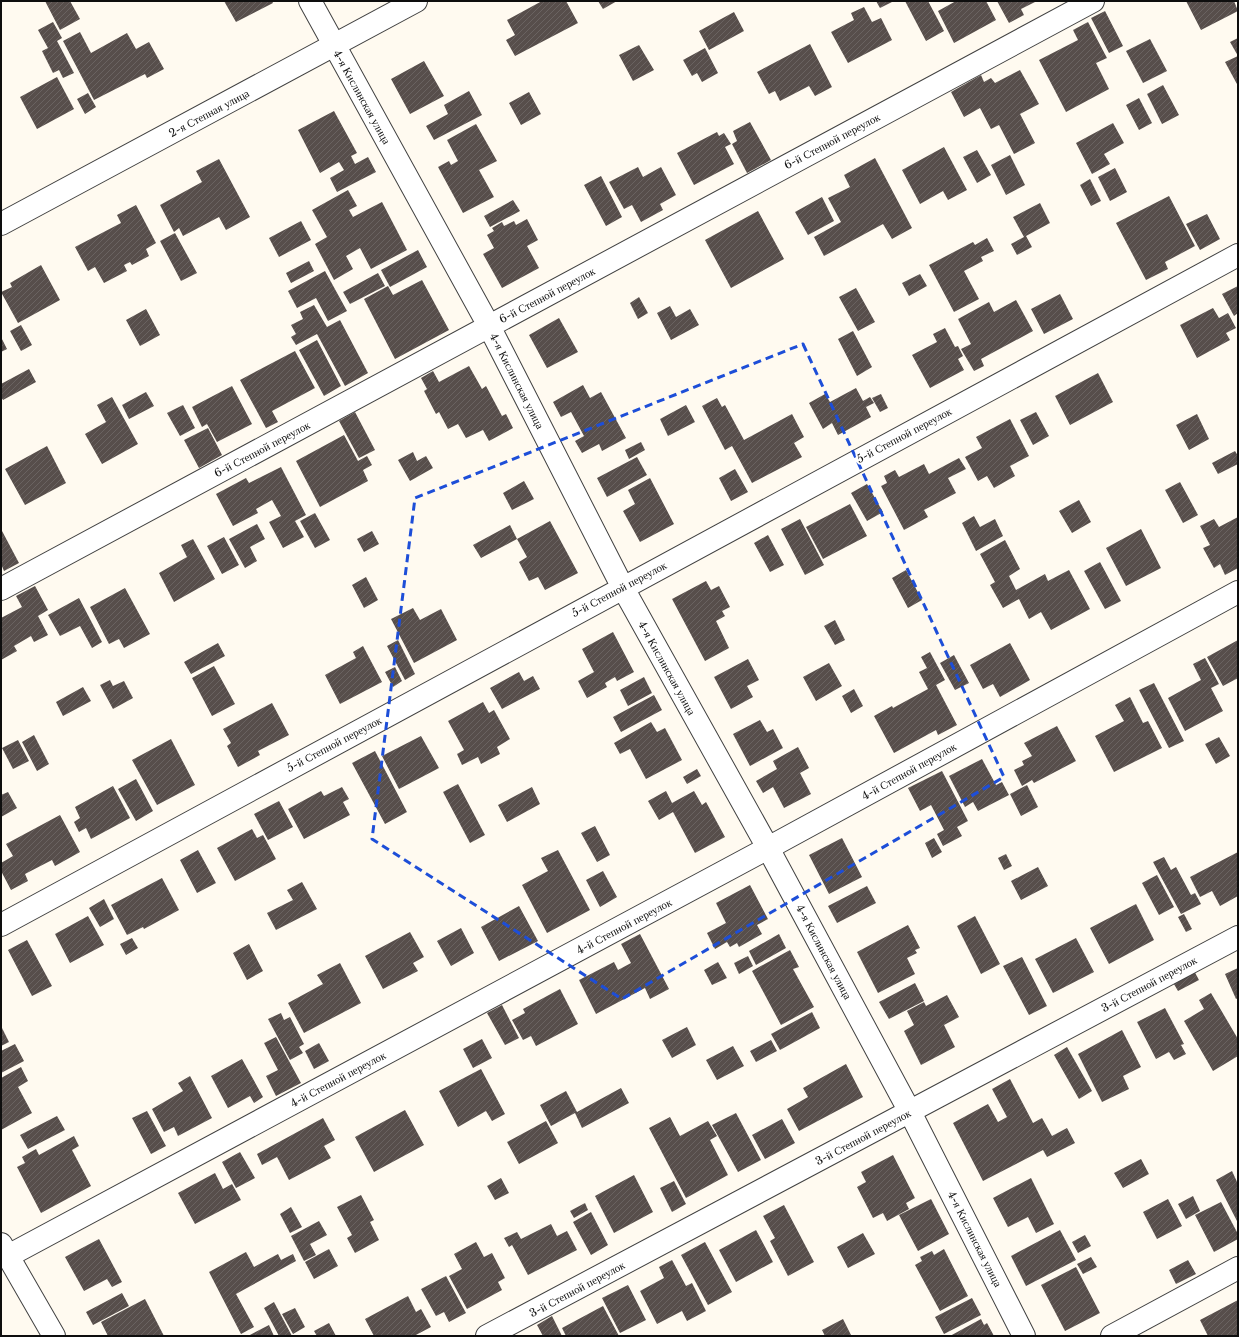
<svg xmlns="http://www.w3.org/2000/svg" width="1239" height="1337" viewBox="0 0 1239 1337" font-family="'Libre Baskerville',serif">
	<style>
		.building { fill: url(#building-hatch) }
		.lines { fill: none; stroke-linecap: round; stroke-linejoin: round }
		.minor-casing { stroke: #414141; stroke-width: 24 }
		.tertiary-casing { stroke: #414141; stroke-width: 24 }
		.minor { stroke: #fff; stroke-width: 22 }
		.tertiary { stroke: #fff; stroke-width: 22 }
		.marked { fill: none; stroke: #1d4ed8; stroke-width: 3; stroke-dasharray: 8 5; stroke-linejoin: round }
		.labels { text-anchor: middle; stroke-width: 4; stroke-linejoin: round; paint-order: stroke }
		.street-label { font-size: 11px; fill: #0e0e0e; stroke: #fff }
	</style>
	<defs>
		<pattern id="building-hatch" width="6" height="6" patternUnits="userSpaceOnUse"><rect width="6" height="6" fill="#574e4b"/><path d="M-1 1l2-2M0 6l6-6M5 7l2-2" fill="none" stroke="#6a6361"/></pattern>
	</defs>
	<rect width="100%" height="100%" fill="#fffaf0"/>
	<path class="building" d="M45 1H70L80 19 60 30Z
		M224 1H272L273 3 236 22Z
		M542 1H566L578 23 515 56 506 40 515 35 507 20Z
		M598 1H617L603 9Z
		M876 1H894L880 8Z
		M905 1H928L944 31 926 41Z
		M956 1H986L996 20 954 43 938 11Z
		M997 1H1037L1021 9 1024 15 1009 23Z
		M1186 1H1234L1238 11 1201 30Z
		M864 7 872 22 881 18 892 40 848 63 831 32 854 20 851 13Z
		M1105 11 1123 46 1109 53 1091 18Z
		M734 12 744 31 709 50 699 31Z
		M53 22 62 38 57 41 74 73 63 78 59 70 53 73 42 51 48 48 38 30Z
		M1088 22 1107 58 1096 63 1109 89 1066 112 1039 60 1078 40 1073 30Z
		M80 32 91 53 127 33 136 49 149 42 164 69 147 78 145 74 94 100 63 41Z
		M1238 38V86L1225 62 1238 56 1230 42Z
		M1150 39 1167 71 1143 83 1126 51Z
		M810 44 832 87 815 96 809 86 780 101 775 91 769 94 757 72Z
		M639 45 654 70 633 81 619 55Z
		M705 48 718 73 702 82 697 73 692 76 683 60Z
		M424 61 444 96 410 114 391 79Z
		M1020 70 1039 104 1020 114 1035 143 1014 154 999 125 991 129 980 108 964 117 951 92 981 75 984 82 991 78 995 83Z
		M57 77 74 109 37 129 20 97Z
		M1163 85 1179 115 1162 124 1147 94Z
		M469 91 482 115 434 140 426 126 448 114 444 105Z
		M529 92 541 114 521 125 509 103Z
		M88 93 96 107 85 114 77 99Z
		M1139 98 1152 123 1139 130 1126 105Z
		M334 111 357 153 351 156 355 164 368 157 376 172 337 192 330 178 344 170 339 162 320 173 298 130Z
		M750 122 771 160 747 173 732 144 737 141 733 131Z
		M1113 123 1124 143 1104 154 1110 164 1092 174 1076 143Z
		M476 124 497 161 479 170 494 197 463 213 438 167 449 161 451 165 458 161 447 140Z
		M717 132 719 136 724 133 731 144 725 147 734 164 694 185 677 153Z
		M944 147 967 190 948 200 943 191 920 204 902 170Z
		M977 150 991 175 977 183 963 157Z
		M1010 155 1025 185 1006 195 991 165Z
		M875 158 912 228 892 239 883 224 824 256 814 237 841 222 828 198 850 187 844 175Z
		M219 159 250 217 226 230 219 217 183 236 179 228 174 232 160 205 202 182 196 171Z
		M638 167 643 177 661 167 676 195 660 204 663 210 641 222 632 205 624 209 609 182Z
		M1115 168 1127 192 1110 201 1098 177Z
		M601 176 622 217 606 226 584 185Z
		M1090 179 1101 201 1091 206 1080 185Z
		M348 190 357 206 349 210 353 217 382 202 407 250 371 269 360 248 346 256 353 269 334 280 315 244 327 237 312 210Z
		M1169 196 1195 246 1165 262 1168 269 1146 280 1116 223Z
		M822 197 834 221 808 235 795 212Z
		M513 200 520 211 490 227 484 216Z
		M1040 203 1050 223 1026 236 1032 247 1017 255 1011 244 1024 237 1013 217Z
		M136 205 156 243 146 249 149 256 132 265 130 262 124 265 127 271 104 283 95 267 88 271 75 247 121 223 117 215Z
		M758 211 784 259 731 288 705 240Z
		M1207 214 1220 239 1200 250 1186 224Z
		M527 219 538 240 527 246 539 268 502 288 483 254 494 248 487 235 494 231 492 228 502 222 504 226 514 221 516 225Z
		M301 221 311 240 279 257 269 238Z
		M175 233 197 273 181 281 160 241Z
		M987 238 994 251 981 257 983 261 964 271 979 299 954 312 929 265 973 242 975 245Z
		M418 250 427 267 390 287 381 270Z
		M309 261 314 271 291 283 286 273Z
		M41 265 60 300 18 323 1 292 12 287 10 283Z
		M325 271 347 311 328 321 316 298 297 308 288 291Z
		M378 273 385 286 350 304 343 292Z
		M920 274 927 286 909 296 902 283Z
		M422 280 449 330 395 359 364 299 388 286 393 295Z
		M1238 286V313L1234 316 1222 294Z
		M856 288 875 322 858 331 839 297Z
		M1060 294 1073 319 1044 334 1031 309Z
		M639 297 648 313 638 319 630 303Z
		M1016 300 1033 331 981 359 984 366 974 371 961 349 971 344 958 319 989 302 994 312Z
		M314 305 327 327 340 320 368 373 345 386 317 334 296 345 291 337 296 334 291 325 303 319 300 312Z
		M670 306 676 317 690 309 699 325 671 340 657 313Z
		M1213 308 1219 318 1228 313 1236 328 1226 333 1230 340 1197 358 1180 325Z
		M146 309 160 335 140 346 126 320Z
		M559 318 578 352 547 368 529 335Z
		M21 325 32 345 21 351 10 331Z
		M945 328 955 347 958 346 963 356 958 359 964 370 930 388 912 355 937 342 933 334Z
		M853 331 872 367 857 376 838 339Z
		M1 337 7 349 1 352Z
		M317 340 341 386 324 396 299 350Z
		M295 351 315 388 272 411 278 422 266 428 240 380Z
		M469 366 482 389 486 386 502 416 506 414 513 428 489 441 483 430 466 438 458 424 448 429 439 412 436 414 424 391 427 389 421 378 433 371 439 382Z
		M29 369 36 382 3 400 1 397V384Z
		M1098 373 1113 402 1070 425 1055 396Z
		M583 385 590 398 601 392 626 438 602 451 599 444 582 453 575 441 584 436 571 412 561 417 553 402Z
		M232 386 252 424 217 442 207 424 202 427 192 407Z
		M856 388 863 401 870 397 874 403 866 407 871 417 838 435 832 423 823 429 809 403 825 394 830 402Z
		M146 392 154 406 129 419 122 405Z
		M881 394 888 408 880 412 872 398Z
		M112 397 138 444 102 464 85 434 106 422 97 405Z
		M717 398 722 407 725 405 744 440 792 414 804 437 794 443 802 457 752 483 732 446 725 450 702 406Z
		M183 405 195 428 180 436 167 413Z
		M686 405 695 422 668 436 660 419Z
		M355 412 375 450 359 458 339 421Z
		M1036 412 1049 436 1033 445 1020 420Z
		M1197 414 1209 439 1189 450 1176 425Z
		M1010 419 1029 456 1010 466 1015 476 994 488 987 476 978 481 965 457 982 448 976 437Z
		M208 428 222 455 199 468 184 440Z
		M344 435 358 461 367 456 372 465 363 470 368 481 320 507 296 461Z
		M641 442 645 450 629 459 625 450Z
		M47 446 66 483 25 505 5 469Z
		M1235 451 1238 456V464L1218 474 1212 463Z
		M413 452 417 461 426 456 433 468 410 481 398 460Z
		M637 457 647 475 607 497 597 478Z
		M959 458 966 469 948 478 956 493 924 510 928 517 904 530 881 486 887 483 884 476 895 470 899 477 924 464 929 474Z
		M281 467 306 515 295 521 304 537 283 548 269 522 281 516 272 500 256 509 258 513 233 526 216 494 246 478 249 483Z
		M735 469 748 492 731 501 719 478Z
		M650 478 674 524 640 542 623 511 635 504 628 490Z
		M524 481 534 499 512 510 503 493Z
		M1180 482 1198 515 1183 523 1165 490Z
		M867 484 883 512 867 521 851 493Z
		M1079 500 1091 522 1072 533 1059 511Z
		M850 504 867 536 823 559 806 527Z
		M315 513 330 540 315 548 300 521Z
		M974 516 980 527 995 519 1003 536 976 551 962 523Z
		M1238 517V568L1225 575 1220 564 1214 568 1203 548 1210 545 1200 526 1214 519 1219 527Z
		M800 519 824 565 805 575 781 529Z
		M550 521 578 573 545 590 538 577 529 581 519 562 527 557 517 539Z
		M257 524 265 539 250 547 257 561 245 568 229 539Z
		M510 525 517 539 481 558 473 545Z
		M1 529 19 563 4 571 1 564Z
		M1141 529 1161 568 1126 586 1106 548Z
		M372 531 379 544 364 552 357 539Z
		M768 535 784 565 770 572 754 543Z
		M224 537 239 565 222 574 207 546Z
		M193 539 215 579 174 602 159 573 187 557 181 545Z
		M1005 540 1020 569 1009 576 1016 590 1045 574 1048 581 1069 570 1090 609 1051 630 1041 612 1029 619 1019 599 1003 608 990 585 995 582 980 554Z
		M1100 562 1121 601 1105 609 1084 571Z
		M906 570 922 600 908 608 892 578Z
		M366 577 378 600 364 608 352 585Z
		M706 581 711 590 719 586 730 607 722 611 725 616 716 621 729 648 705 661 672 599Z
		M35 586 48 610 38 616 48 635 34 642 31 636 14 646 17 651 1 660V618L22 607 16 596Z
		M125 588 150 634 124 648 119 639 109 644 90 607Z
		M79 598 102 642 92 648 80 626 60 636 48 615Z
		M413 608 420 620 441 609 457 640 414 663 391 619Z
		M835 620 845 640 835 645 824 626Z
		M613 632 634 672 617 681 615 677 605 683 607 687 587 698 578 681 594 672 582 649Z
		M398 640 415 674 405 680 387 646Z
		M1238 640V678L1223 686 1207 657Z
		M218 643 225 656 191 674 184 662Z
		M1010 643 1030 680 1000 697 993 684 983 689 970 665Z
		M363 646 382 682 340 704 325 675 356 658 353 652Z
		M930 652 945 680 936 685 957 725 938 735 936 730 894 753 874 716 892 706 893 708 928 689 919 672 927 668 921 657Z
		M954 655 969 683 955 690 940 663Z
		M1205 658 1219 684 1211 688 1223 711 1185 731 1168 698 1201 680 1193 664Z
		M748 659 759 680 747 686 753 697 731 709 714 677Z
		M829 663 842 686 816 701 803 677Z
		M214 666 235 704 212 716 192 678Z
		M395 667 402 681 393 687 385 672Z
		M519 672 524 681 533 676 540 689 502 709 490 688Z
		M644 677 652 693 628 706 620 690Z
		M110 680 113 686 124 681 133 698 113 709 100 685Z
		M1154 683 1184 741 1169 748 1139 690Z
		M83 687 91 701 63 716 56 702Z
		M854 689 863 706 851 713 842 696Z
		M654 695 662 710 621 732 613 717Z
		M1130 697 1143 723 1148 721 1162 748 1114 772 1095 736 1124 721 1115 705Z
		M483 702 489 713 494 710 510 739 497 747 500 754 481 764 478 757 462 765 457 754 464 750 448 721Z
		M272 703 289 735 258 751 260 755 238 767 227 746 231 743 223 729Z
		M760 720 767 732 773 729 783 748 750 766 733 734Z
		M651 722 657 732 665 728 682 760 646 779 630 749 620 754 614 743Z
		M1057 726 1076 761 1034 783 1032 780 1022 786 1014 770 1024 765 1022 761 1032 756 1024 743Z
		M34 735 49 764 37 771 22 742Z
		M421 736 439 768 399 789 382 756Z
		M1219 737 1230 756 1216 764 1205 744Z
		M171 739 195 785 157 805 132 760Z
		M18 740 29 761 13 769 2 748Z
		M798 747 809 768 800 773 811 794 784 808 773 787 763 793 756 781 777 769 773 761Z
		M375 751 407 812 385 824 352 763Z
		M982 759 996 785 1002 782 1009 795 978 811 973 802 965 807 949 776Z
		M697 769 701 776 687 784 683 777Z
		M942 771 968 821 957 827 962 836 943 846 937 834 944 830 931 805 920 811 908 788Z
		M136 779 153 811 136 821 118 789Z
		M458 784 485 835 470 843 443 792Z
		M1027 785 1038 807 1021 816 1010 794Z
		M113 786 130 818 91 839 86 828 79 832 74 822 80 818 75 807Z
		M342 787 349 799 343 802 350 815 304 839 288 809 321 791 324 796Z
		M532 787 540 804 507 822 498 805Z
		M666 791 672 803 694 791 702 805 706 802 725 837 695 853 673 812 659 820 648 801Z
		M8 792 17 808 1 817V795Z
		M279 801 293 827 268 840 254 814Z
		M60 815 80 852 55 866 52 860 25 874 28 881 11 890 1 871V863L13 856 6 844Z
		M595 826 610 855 597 862 581 833Z
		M252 829 257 838 263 835 276 859 235 881 217 848Z
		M842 838 862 877 829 894 809 855Z
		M934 838 942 852 932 858 925 843Z
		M198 850 216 883 197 893 180 860Z
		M558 850 590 910 547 933 522 885 548 871 541 858Z
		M1238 852V896L1220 906 1212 891 1200 897 1190 877Z
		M1006 854 1012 866 1004 870 998 858Z
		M1164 857 1171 870 1176 867 1191 895 1195 893 1201 904 1181 914 1153 862Z
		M1038 867 1048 886 1021 900 1011 881Z
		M603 871 617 897 600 907 586 880Z
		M1157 875 1174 907 1159 915 1142 883Z
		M162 878 179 910 144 929 143 927 127 935 111 905Z
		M302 882 317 909 276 930 267 913 293 900 287 890Z
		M750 885 768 919 757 925 762 934 739 947 737 943 730 947 727 942 715 949 707 933 726 923 716 903Z
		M867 886 876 903 837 923 828 906Z
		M104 899 114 919 100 927 89 908Z
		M1136 904 1154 940 1109 964 1090 928Z
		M519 906 538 941 499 961 481 927Z
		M1184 914 1192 929 1186 932 1178 917Z
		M88 916 104 945 70 963 55 934Z
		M975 916 1000 964 981 974 957 926Z
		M908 925 920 948 915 950 917 953 907 958 915 974 878 993 857 952Z
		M461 928 474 953 451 966 437 941Z
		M410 932 424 957 413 963 418 971 383 989 365 956Z
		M640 934 669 989 650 999 645 988 596 1014 579 980 614 962 618 970 631 963 621 944Z
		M779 934 786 948 756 965 749 951Z
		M132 938 138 948 126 955 120 944Z
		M1076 938 1094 972 1053 993 1035 959Z
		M27 940 52 986 32 996 8 950Z
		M249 944 263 971 247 980 233 953Z
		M790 950 799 967 793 969 814 1007 781 1025 752 971Z
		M748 956 753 966 739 974 734 963Z
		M1022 957 1047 1006 1029 1015 1003 966Z
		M718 962 727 978 712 985 704 970Z
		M340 963 361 1003 304 1033 288 1003 323 984 317 975Z
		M1192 967 1199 980 1178 991 1171 979Z
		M1238 968V998L1236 999 1225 974Z
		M915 983 924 1001 889 1019 879 1002Z
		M560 989 578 1024 536 1046 531 1036 523 1040 512 1020 525 1013 523 1009Z
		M1211 993 1238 1039V1056L1213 1071 1184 1021 1204 1009 1199 1000Z
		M947 995 959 1017 944 1025 955 1047 921 1065 904 1031 914 1025 907 1011 924 1002 926 1006Z
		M502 1005 519 1038 505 1045 487 1013Z
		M1165 1008 1184 1044 1181 1045 1186 1054 1174 1060 1169 1052 1156 1059 1137 1022Z
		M812 1012 820 1028 780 1050 771 1034Z
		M281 1013 284 1020 290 1017 304 1044 299 1047 303 1053 290 1060 268 1019Z
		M1 1026 9 1042 1 1046Z
		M687 1027 696 1045 672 1058 662 1040Z
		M1122 1030 1141 1067 1123 1076 1129 1089 1102 1102 1078 1054Z
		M276 1037 301 1083 276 1096 266 1076 278 1070 264 1043Z
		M482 1039 492 1058 473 1068 463 1049Z
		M771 1040 777 1051 756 1062 750 1051Z
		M319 1043 329 1061 314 1069 305 1051Z
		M15 1044 24 1061 1 1073V1051Z
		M733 1046 744 1066 717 1080 706 1060Z
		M1067 1047 1092 1091 1079 1099 1054 1055Z
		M242 1059 263 1097 254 1103 250 1096 228 1108 211 1076Z
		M846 1064 863 1097 799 1131 787 1109 808 1097 803 1088Z
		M21 1067 28 1081 18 1087 32 1113 1 1130V1078Z
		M481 1069 505 1114 492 1121 486 1111 458 1127 439 1091Z
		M190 1076 212 1118 178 1136 174 1127 164 1132 152 1109 183 1091 178 1083Z
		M1010 1079 1033 1123 1042 1118 1052 1136 1067 1128 1075 1143 1047 1157 1043 1150 983 1181 953 1123 988 1104 998 1122 1007 1117 992 1089Z
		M621 1088 629 1103 582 1128 575 1113 551 1126 540 1105 566 1091 577 1112Z
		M405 1110 424 1145 374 1172 355 1137Z
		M147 1111 166 1146 151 1154 132 1118Z
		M736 1113 761 1160 738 1172 712 1125Z
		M57 1116 65 1130 28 1149 20 1135Z
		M670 1117 680 1136 708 1121 717 1136 710 1140 728 1175 686 1198 649 1128Z
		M323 1118 335 1140 324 1146 331 1158 289 1180 277 1157 262 1165 257 1154Z
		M782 1119 795 1143 765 1159 752 1135Z
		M546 1121 558 1143 519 1164 507 1142Z
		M74 1136 79 1146 72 1150 91 1186 41 1213 17 1167 25 1163 22 1157 36 1149 39 1155Z
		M240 1152 255 1178 236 1188 222 1162Z
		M893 1155 915 1198 906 1203 909 1209 887 1221 883 1213 873 1218 857 1187 866 1182 861 1172Z
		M1141 1159 1149 1174 1123 1188 1114 1173Z
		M1232 1171 1238 1184V1223L1216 1180Z
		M215 1173 223 1189 232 1184 241 1200 195 1224 178 1193Z
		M634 1175 653 1212 614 1233 595 1196Z
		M501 1178 509 1193 495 1200 487 1186Z
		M1031 1178 1054 1224 1036 1233 1028 1217 1008 1227 993 1198Z
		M674 1181 686 1204 672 1212 660 1188Z
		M361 1195 374 1220 370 1222 379 1240 355 1253 347 1238 352 1235 337 1207Z
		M1193 1196 1200 1211 1186 1219 1178 1204Z
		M931 1199 949 1234 918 1251 899 1215Z
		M1168 1199 1182 1226 1157 1239 1143 1212Z
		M1221 1202 1238 1234V1239L1214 1252 1195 1215Z
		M585 1203 588 1210 574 1218 570 1211Z
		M784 1205 814 1262 788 1276 770 1241 775 1238 763 1216Z
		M291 1207 302 1227 290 1233 280 1214Z
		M591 1212 608 1245 591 1255 573 1222Z
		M319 1221 327 1235 310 1244 316 1255 304 1261 291 1236Z
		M551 1224 557 1236 567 1231 577 1250 528 1275 512 1245 509 1247 504 1238 517 1232 521 1239Z
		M756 1230 773 1262 736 1282 719 1250Z
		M1060 1230 1076 1260 1026 1286 1011 1256Z
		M863 1233 875 1254 848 1268 837 1247Z
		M1085 1235 1091 1246 1078 1253 1072 1242Z
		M99 1239 122 1282 112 1287 107 1279 84 1291 65 1257Z
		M476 1242 484 1257 492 1253 505 1278 498 1282 502 1290 467 1309 449 1276 462 1269 454 1254Z
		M705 1242 732 1292 708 1305 681 1255Z
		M329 1249 338 1266 314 1279 305 1262Z
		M944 1249 968 1296 940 1311 915 1265 922 1261 920 1257 932 1251 934 1255Z
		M246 1252 254 1267 278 1254 281 1260 293 1254 296 1261 236 1294 254 1327 241 1334 209 1272Z
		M1091 1257 1097 1267 1083 1274 1077 1264Z
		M672 1260 686 1286 692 1283 706 1311 687 1321 682 1311 657 1324 640 1291 664 1278 659 1267Z
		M1188 1260 1196 1274 1176 1284 1169 1270Z
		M1076 1267 1100 1313 1065 1331 1041 1285Z
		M446 1276 466 1313 449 1322 444 1312 436 1316 421 1289Z
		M628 1285 646 1320 620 1333 602 1298Z
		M122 1293 129 1306 93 1325 86 1312Z
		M408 1296 416 1312 421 1309 431 1327 414 1336H374L365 1319Z
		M972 1298 981 1315 944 1334 935 1317Z
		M145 1299 164 1336H108L101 1322Z
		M1238 1300V1336H1208L1200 1320Z
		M274 1302 292 1336H279L264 1308Z
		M603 1306 619 1336H566L562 1328Z
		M295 1308 305 1327 293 1334 282 1314Z
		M552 1316 562 1336H543L537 1325Z
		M843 1319 851 1335 825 1336 822 1330Z
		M981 1319 984 1325 987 1323 994 1336H950Z
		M329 1323 336 1336H317L314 1331Z
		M269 1325 274 1336H248Z"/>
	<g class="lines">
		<g class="minor-casing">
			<path id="minor" d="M310 1 489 326 623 588 768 848 910 1112 1024 1336
				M1 589 1093 1
				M1 925 1238 255
				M1 1244 54 1336
				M8 1256 768 848 1238 592
				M487 1336 1238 937
				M1112 1336 1238 1268"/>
		</g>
		<g class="tertiary-casing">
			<path id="tertiary" d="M1 224 416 1"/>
		</g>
		<use href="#minor" class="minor"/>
		<use href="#tertiary" class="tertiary"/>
	</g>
	<path class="marked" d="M803 344 1004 777 622 999 372 839 415 498Z"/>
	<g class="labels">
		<g class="street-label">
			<text transform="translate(362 97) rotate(61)" y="4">4-я Кислинская улица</text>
			<text transform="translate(209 113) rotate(-28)" y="4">2-я Степная улица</text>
			<text transform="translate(832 141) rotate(-28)" y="4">6-й Степной переулок</text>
			<text transform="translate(547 295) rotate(-28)" y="4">6-й Степной переулок</text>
			<text transform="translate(517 381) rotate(63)" y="4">4-я Кислинская улица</text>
			<text transform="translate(904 435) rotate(-28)" y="4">5-й Степной переулок</text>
			<text transform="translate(262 449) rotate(-28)" y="4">6-й Степной переулок</text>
			<text transform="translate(619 589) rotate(-28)" y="4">5-й Степной переулок</text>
			<text transform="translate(667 668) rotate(61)" y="4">4-я Кислинская улица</text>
			<text transform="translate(334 744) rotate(-28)" y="4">5-й Степной переулок</text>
			<text transform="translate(909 771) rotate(-29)" y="4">4-й Степной переулок</text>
			<text transform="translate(624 926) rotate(-28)" y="4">4-й Степной переулок</text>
			<text transform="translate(824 952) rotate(62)" y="4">4-я Кислинская улица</text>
			<text transform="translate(1149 984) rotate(-28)" y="4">3-й Степной переулок</text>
			<text transform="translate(338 1079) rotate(-28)" y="4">4-й Степной переулок</text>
			<text transform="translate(863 1137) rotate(-28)" y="4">3-й Степной переулок</text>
			<text transform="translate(975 1239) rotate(63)" y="4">4-я Кислинская улица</text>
			<text transform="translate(577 1289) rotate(-28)" y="4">3-й Степной переулок</text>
		</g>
	</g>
	<rect width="1239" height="1337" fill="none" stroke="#0e0e0e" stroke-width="4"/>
</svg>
